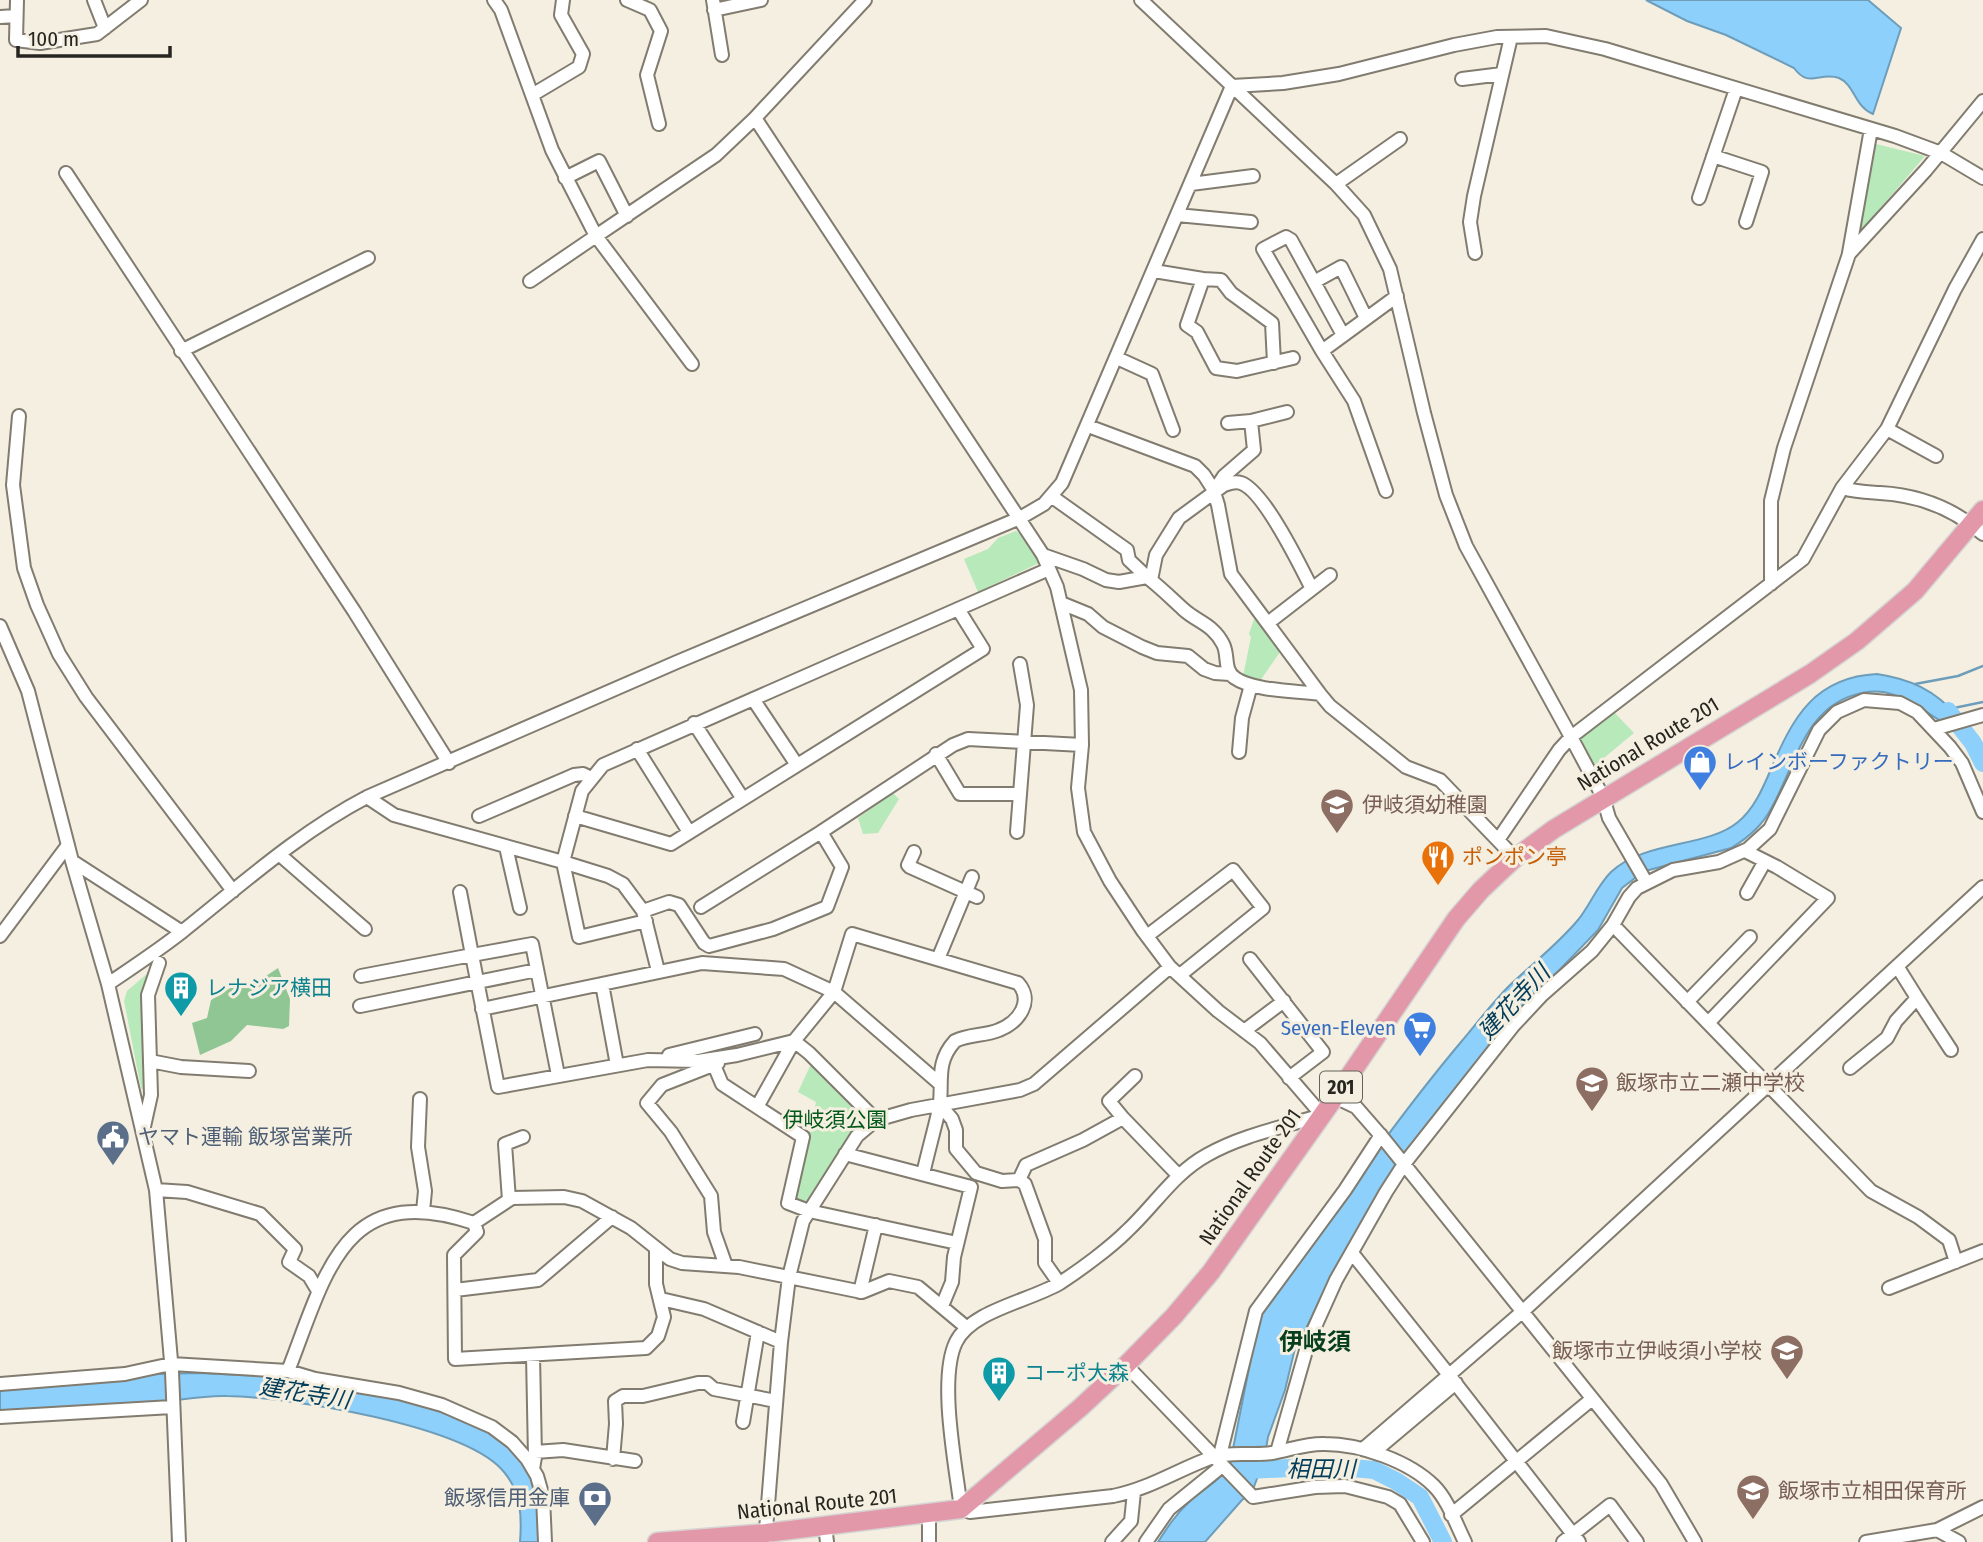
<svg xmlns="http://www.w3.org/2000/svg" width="1983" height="1542" viewBox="0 0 1983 1542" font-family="'Fira Sans Condensed','Noto Sans JP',sans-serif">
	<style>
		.green { fill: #b7e9ba }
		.forest { fill: #8fc693 }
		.water { fill: #8dd0fc; stroke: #6e9dba; stroke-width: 2 }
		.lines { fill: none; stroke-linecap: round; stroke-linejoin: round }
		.stream { stroke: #6e9dba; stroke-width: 2.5 }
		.river { stroke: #8dd0fc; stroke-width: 18 }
		.minor-casing { stroke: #817c6f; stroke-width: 16 }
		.highway-casing { stroke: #d4d3d2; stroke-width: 21 }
		.minor { stroke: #fff; stroke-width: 12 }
		.highway { stroke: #e398a9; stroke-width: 18 }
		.labels { text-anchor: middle; stroke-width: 6; stroke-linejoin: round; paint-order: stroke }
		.shield { fill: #f4efe0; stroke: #646259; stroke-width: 2 }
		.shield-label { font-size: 19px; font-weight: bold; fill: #27251f }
		.street-label { font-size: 21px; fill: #27251f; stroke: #f4efe0 }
		.shop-label { font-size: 21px; fill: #366cbe; stroke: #f4efe0; text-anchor: start }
		.education-label { font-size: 21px; fill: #785e54; stroke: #f4efe0; text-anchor: start }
		.food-label { font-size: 21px; fill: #c56008; stroke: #f4efe0; text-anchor: start }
		.culture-label { font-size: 21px; fill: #0d838f; stroke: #f4efe0; text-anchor: start }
		.park-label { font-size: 21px; fill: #005819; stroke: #f4efe0 }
		.service-label { font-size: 21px; fill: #4e5e75; stroke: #f4efe0; text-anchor: start }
		.water-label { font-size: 23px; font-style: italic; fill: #033d59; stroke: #f4efe0 }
		.quarter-label { font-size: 24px; font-weight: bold; fill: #073e1c; stroke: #f4efe0 }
	</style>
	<rect width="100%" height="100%" fill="#f4efe0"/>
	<path class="green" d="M1876 144 1925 156 1860 232Z
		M1016 531 1025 538 1039 563 978 592 964 559 988 549 998 538Z
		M1256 613 1282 649 1260 681 1243 676 1251 637 1249 634Z
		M1613 711 1634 733 1593 767 1580 743 1581 735Z
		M893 793 899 799 878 833 863 834 858 818Z
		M149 972 146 990V1090H143L141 1088 124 1001 127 991Z
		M812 1062 869 1118 806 1207 793 1202 816 1102 798 1092Z"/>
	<path class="forest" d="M278 968 290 999 289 1026 283 1029 247 1025 231 1041 200 1055 192 1023 207 1018 211 1000 230 988 254 984Z"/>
	<path class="water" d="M1646 0H1868L1901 28 1873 114C1854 106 1855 85 1839 78 1820 71 1809 89 1794 68L1726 35 1687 21Z
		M1877 674C1910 679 1935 690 1957 716L1941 721C1925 712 1912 700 1894 695 1884 691 1872 691 1862 693 1806 704 1796 763 1772 807 1763 825 1748 838 1731 848L1649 870 1635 878 1622 888 1598 930 1513 1018 1430 1123 1323 1293 1306 1329 1297 1340 1285 1390 1268 1437 1264 1460 1252 1492 1242 1500 1205 1542H1158C1167 1528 1176 1514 1189 1502 1203 1489 1220 1481 1230 1464L1259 1318 1273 1296C1334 1210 1393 1123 1461 1042 1477 1023 1492 1003 1509 986 1532 964 1558 944 1578 920 1590 905 1597 886 1611 872 1645 840 1707 848 1738 822 1754 809 1763 788 1771 769 1793 717 1815 677 1877 674Z
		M201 1373 284 1377 398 1398 469 1421 503 1440 527 1467 541 1504 542 1542H520C522 1517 521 1492 504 1472 466 1425 288 1397 227 1396 205 1395 181 1400 159 1402 106 1406 53 1410 0 1414V1387L158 1374Z"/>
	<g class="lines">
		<path class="stream" d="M1915 684 1958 676 1983 666
			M1949 709 1983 702"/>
		<path class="river" d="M1948 711 1973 743 1983 763
			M1248 1470 1330 1466 1374 1470 1396 1481 1420 1497 1443 1542"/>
		<g class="minor-casing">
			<path id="minor" d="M17 0 16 40 40 43 97 34 141 0
				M94 0 105 28
				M494 0 501 10 552 150 596 236 716 155 755 118
				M627 0 650 10 661 31 647 75 659 124
				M713 0 722 55
				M865 0 755 118 1043 555 1057 587 1081 690 1082 745 1078 788 1084 832 1110 881 1143 931 1170 967 1218 1011 1260 1043 1322 1115C1284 1127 1242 1135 1207 1155 1174 1173 1154 1206 1127 1231 1110 1248 1080 1270 1060 1283 1030 1301 972 1310 956 1342 938 1379 956 1467 961 1509L970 1512 1113 1496C1149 1489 1179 1469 1213 1457 1231 1451 1254 1456 1272 1453 1290 1450 1307 1443 1325 1444 1360 1444 1409 1461 1434 1486 1448 1500 1456 1524 1465 1542
				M1141 0 1336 184 1364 215 1390 269 1424 413 1446 495 1466 546 1571 737 1603 797 1609 818 1646 882
				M714 10 761 0
				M0 17 16 16
				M1462 79 1502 74
				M1232 86 1283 83 1339 74 1454 45 1497 37 1546 36 1605 49 1895 136 1941 153 1983 178
				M532 95 579 67 583 54 561 15 563 0
				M1713 156 1762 172 1746 222
				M66 173 354 611 449 763
				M565 178 599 161 627 216
				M1191 184 1253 176
				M1336 184 1400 139
				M1699 198 1736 89
				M1177 215 1251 222
				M1475 253 1470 222 1474 196 1511 37
				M1849 253 1871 129
				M1154 271 1203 279 1187 325 1197 332 1216 368 1237 371 1293 358
				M1203 279 1221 280 1231 293 1272 323 1274 363
				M530 281 596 236 692 364
				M1314 282 1341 267 1366 318
				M1343 335 1291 240 1286 237 1263 249 1322 351 1397 296
				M181 351 368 258
				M1322 351 1354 401 1386 491
				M1117 358 1152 374 1173 430
				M19 416 13 485 24 568 37 605 59 654 86 697 233 891
				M1228 423 1251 421
				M1088 426 1195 466 1204 475 1213 489 1218 505 1231 574 1320 694 1330 706 1406 767 1440 780 1515 858
				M1887 429 1936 456
				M1216 488 1224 476 1254 450 1251 421 1287 412
				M1842 488C1857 492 1865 492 1880 493 1918 495 1954 509 1983 534
				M1051 496 1127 550 1129 560 1147 577
				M1043 555 1083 569 1106 580 1119 582 1147 577C1160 587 1171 598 1183 609 1197 622 1213 624 1223 644 1229 655 1223 670 1235 678 1253 691 1298 691 1320 694
				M1151 580 1156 555 1179 518 1224 485C1230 483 1235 481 1241 483 1264 491 1300 565 1312 589
				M1771 584V501L1784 448 1849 254 1926 170 1983 101
				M1061 603 1088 614 1103 627 1142 647 1157 653 1188 656 1204 669 1215 673 1230 674
				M1268 623 1330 575
				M0 626 28 691 72 861 108 984 156 1190 172 1372 179 1542
				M753 699 797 765
				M694 723 743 799
				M1934 729 1983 715
				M637 749 689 832
				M1239 752 1242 718 1251 685
				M936 754 960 794H1020
				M367 797 394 815 563 862 608 876 623 884 643 911 658 971
				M479 816 574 775 583 774 591 778
				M575 816 671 844 983 649 958 609
				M1017 832 1027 705 1020 664
				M1498 840 1559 750 1571 737 1803 559 1842 488 1887 429 1955 289 1983 239
				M506 847 520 908
				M914 852 908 865 910 867 977 897
				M280 855 365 929
				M72 861 182 932
				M460 892 472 955 532 944 558 1075
				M1747 893 1765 861
				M701 907 821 832 953 745 968 739 1082 745
				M643 911 669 902 679 905 704 943 709 946 773 929 827 907 842 867 821 832
				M646 921 579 937 563 862 582 791 603 765 1049 569
				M1613 925 1871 1191 1918 1217 1949 1240 1956 1262
				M0 936 68 845
				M1147 936 1233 870 1263 908 1180 975
				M938 959 972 877
				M1250 959 1323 1052 1289 1078
				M361 976 472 955 498 1087 648 1060 698 1061 737 1055 794 1041
				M108 984C133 967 159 950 183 931 242 884 300 832 367 797L677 662 1020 518 1044 504 1062 483 1232 86
				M602 984 617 1065
				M1917 998 1951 1050
				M1687 1002 1750 937
				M360 1006 537 970
				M482 1009 702 963 784 969 834 992 939 1083
				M1708 1023 1828 898 1777 867 1745 851
				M1244 1031 1284 1001
				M794 1041 809 1053 876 1120
				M669 1055 755 1034
				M150 1061 181 1067 249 1071
				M718 1063 662 1085 647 1103 671 1132 711 1196 714 1232 726 1266
				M714 1065 722 1084 803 1137 788 1203 809 1211 957 1243
				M1850 1068 1887 1038 1896 1021 1917 998 1897 966
				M1335 1097 1356 1107 1383 1138 1661 1484 1695 1542
				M420 1099 418 1147 425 1191 423 1211
				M940 1105 952 1119 956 1130V1149L976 1173 1002 1181 1019 1180 1025 1184 1045 1239V1263L1059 1283
				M757 1107 794 1041 834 992 852 934 1018 983C1034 1001 1019 1022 999 1030 985 1036 969 1034 955 1041 934 1064 944 1084 939 1109 934 1131 928 1152 923 1174
				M1123 1118 1109 1101 1135 1076
				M143 1131 151 1095 148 995 159 963
				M845 1154 971 1187 954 1257 952 1282 942 1306
				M1019 1180 1026 1165 1083 1140 1123 1118 1179 1176
				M156 1190 187 1192 260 1214 295 1249 289 1262 309 1276 318 1291
				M509 1200 505 1144 523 1137
				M474 1223 512 1198 564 1197 582 1201 631 1228 670 1259 682 1263 739 1267 862 1292 889 1281 918 1287 966 1327
				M474 1223 477 1232 454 1255 455 1359 646 1348 658 1336 664 1317 656 1284V1248
				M1352 1253 1449 1375 1363 1449
				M1889 1288 1983 1251
				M455 1290 538 1280 612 1217
				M860 1292 876 1225
				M661 1299 704 1309 781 1342
				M1126 1365 1253 1497 1315 1487 1345 1486 1388 1497 1400 1504 1423 1542
				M288 1371C326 1274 343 1179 474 1223
				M0 1384 125 1374 171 1364 288 1371 315 1379 399 1393 442 1405 492 1427 512 1442 527 1459 537 1476 543 1497 545 1542
				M0 1417 172 1407
				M743 1422 758 1332
				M535 1452 563 1450 635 1461
				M1277 1452 1309 1340 1336 1280 1386 1192 1404 1164 1513 1026 1542 995 1592 951 1613 925 1629 897 1637 888 1673 870 1719 862 1748 849 1770 829 1819 730 1837 712 1864 700 1900 703 1917 712 1950 747 1962 763 1983 812
				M1374 1452 1456 1383
				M1220 1455 1256 1311 1345 1190 1381 1135
				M613 1459 616 1424 615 1401 623 1396H643L698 1383H707L714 1389 776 1401
				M533 1469 535 1457 533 1355
				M1451 1515 1592 1399
				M825 1526 827 1542
				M1937 1530 1959 1542
				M765 1542 781 1342 789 1277 803 1221 857 1136 876 1120 911 1110 1020 1090 1034 1084 1170 967
				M929 1542V1514
				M1112 1542 1131 1521 1134 1492
				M1146 1542 1169 1509 1222 1466
				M1563 1542 1610 1505 1637 1542
				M1579 1542 1449 1375 1522 1312 1983 887
				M1866 1542 1937 1530 1983 1507"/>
		</g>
		<g class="highway-casing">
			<path id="highway" d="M657 1542 766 1533 961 1509 1081 1407 1126 1365 1174 1316 1211 1272 1335 1097 1456 919 1481 890 1515 858 1554 829 1810 674 1857 641 1915 591 1983 510"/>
		</g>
		<use href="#minor" class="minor"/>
		<use href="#highway" class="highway"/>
	</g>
	<defs>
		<g id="shop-pin" transform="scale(1.75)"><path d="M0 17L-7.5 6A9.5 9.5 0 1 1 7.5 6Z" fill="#3f7fe0" stroke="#f4efe0"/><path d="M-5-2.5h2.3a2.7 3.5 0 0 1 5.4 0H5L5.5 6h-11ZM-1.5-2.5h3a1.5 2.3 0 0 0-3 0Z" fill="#fff"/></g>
		<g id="school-pin" transform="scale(1.75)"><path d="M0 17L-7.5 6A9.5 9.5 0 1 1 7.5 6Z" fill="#8d6e63" stroke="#f4efe0"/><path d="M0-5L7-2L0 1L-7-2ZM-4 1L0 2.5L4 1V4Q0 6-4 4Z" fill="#fff"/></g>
		<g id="restaurant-pin" transform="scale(1.75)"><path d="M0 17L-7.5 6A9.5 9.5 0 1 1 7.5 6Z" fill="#e8710a" stroke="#f4efe0"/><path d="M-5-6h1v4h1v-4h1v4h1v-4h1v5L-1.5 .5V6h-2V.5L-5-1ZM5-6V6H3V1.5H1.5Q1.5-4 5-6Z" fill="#fff"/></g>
		<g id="building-pin" transform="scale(1.75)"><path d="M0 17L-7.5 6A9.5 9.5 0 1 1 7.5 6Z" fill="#0f9aa8" stroke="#f4efe0"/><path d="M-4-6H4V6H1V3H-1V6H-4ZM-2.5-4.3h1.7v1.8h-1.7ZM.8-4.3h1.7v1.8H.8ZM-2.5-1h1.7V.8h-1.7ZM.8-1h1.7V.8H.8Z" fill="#fff"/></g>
		<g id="supermarket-pin" transform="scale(1.75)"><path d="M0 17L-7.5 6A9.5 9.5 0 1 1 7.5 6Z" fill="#3f7fe0" stroke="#f4efe0"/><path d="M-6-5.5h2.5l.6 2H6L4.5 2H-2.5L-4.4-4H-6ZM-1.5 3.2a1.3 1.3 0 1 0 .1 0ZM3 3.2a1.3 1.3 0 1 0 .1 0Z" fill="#fff"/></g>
		<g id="civic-pin" transform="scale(1.75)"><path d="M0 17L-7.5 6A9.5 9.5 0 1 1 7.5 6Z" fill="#5c6f8a" stroke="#f4efe0"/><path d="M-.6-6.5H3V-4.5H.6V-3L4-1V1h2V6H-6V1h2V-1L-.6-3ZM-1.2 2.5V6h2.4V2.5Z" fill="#fff"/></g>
		<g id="bank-pin" transform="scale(1.75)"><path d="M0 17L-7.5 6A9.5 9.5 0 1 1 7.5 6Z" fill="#5c6f8a" stroke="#f4efe0"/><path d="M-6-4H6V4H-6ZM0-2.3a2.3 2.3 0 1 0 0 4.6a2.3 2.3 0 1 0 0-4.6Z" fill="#fff"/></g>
	</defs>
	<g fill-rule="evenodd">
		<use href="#shop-pin" x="1700" y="762"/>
		<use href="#school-pin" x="1337" y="805"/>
		<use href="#restaurant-pin" x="1438" y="857"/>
		<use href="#building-pin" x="181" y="988"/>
		<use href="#supermarket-pin" x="1420" y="1028"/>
		<use href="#school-pin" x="1592" y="1083"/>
		<use href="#civic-pin" x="113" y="1137"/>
		<use href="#school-pin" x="1787" y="1351"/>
		<use href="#building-pin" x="999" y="1373"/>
		<use href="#school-pin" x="1753" y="1491"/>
		<use href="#bank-pin" x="595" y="1498"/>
	</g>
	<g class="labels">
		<rect class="shield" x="1320" y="1071.5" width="42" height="31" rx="5"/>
		<g class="shield-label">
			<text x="1341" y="1094">201</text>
		</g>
		<g class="street-label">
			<text transform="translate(1648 744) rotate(-31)" y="7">National Route 201</text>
			<text transform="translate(1250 1177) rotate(-55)" y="7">National Route 201</text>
			<text transform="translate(817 1504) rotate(-6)" y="7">National Route 201</text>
		</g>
		<g class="shop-label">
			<text x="1724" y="769">レインボーファクトリー</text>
			<text x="1396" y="1035" text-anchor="end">Seven-Eleven</text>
		</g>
		<g class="education-label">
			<text x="1362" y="812">伊岐須幼稚園</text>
			<text x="1616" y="1090">飯塚市立二瀬中学校</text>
			<text x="1762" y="1358" text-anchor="end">飯塚市立伊岐須小学校</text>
			<text x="1778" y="1498">飯塚市立相田保育所</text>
		</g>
		<g class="food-label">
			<text x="1462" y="864">ポンポン亭</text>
		</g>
		<g class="culture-label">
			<text x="206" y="995">レナジア横田</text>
			<text x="1024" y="1380">コーポ大森</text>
		</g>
		<g class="park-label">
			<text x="835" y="1127">伊岐須公園</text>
		</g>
		<g class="service-label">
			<text x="138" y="1144">ヤマト運輸 飯塚営業所</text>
			<text x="570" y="1505" text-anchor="end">飯塚信用金庫</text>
		</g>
		<g class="water-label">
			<text transform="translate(1514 1002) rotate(-47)" y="8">建花寺川</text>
			<text transform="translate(305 1393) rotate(9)" y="8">建花寺川</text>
			<text x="1321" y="1477">相田川</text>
		</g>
		<g class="quarter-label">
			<text x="1315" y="1350">伊岐須</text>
		</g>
	</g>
	<path d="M18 46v10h152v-10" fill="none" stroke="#27251f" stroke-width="3.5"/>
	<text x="28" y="46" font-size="21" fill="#27251f" stroke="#f4efe0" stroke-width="5" paint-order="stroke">100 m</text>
</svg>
